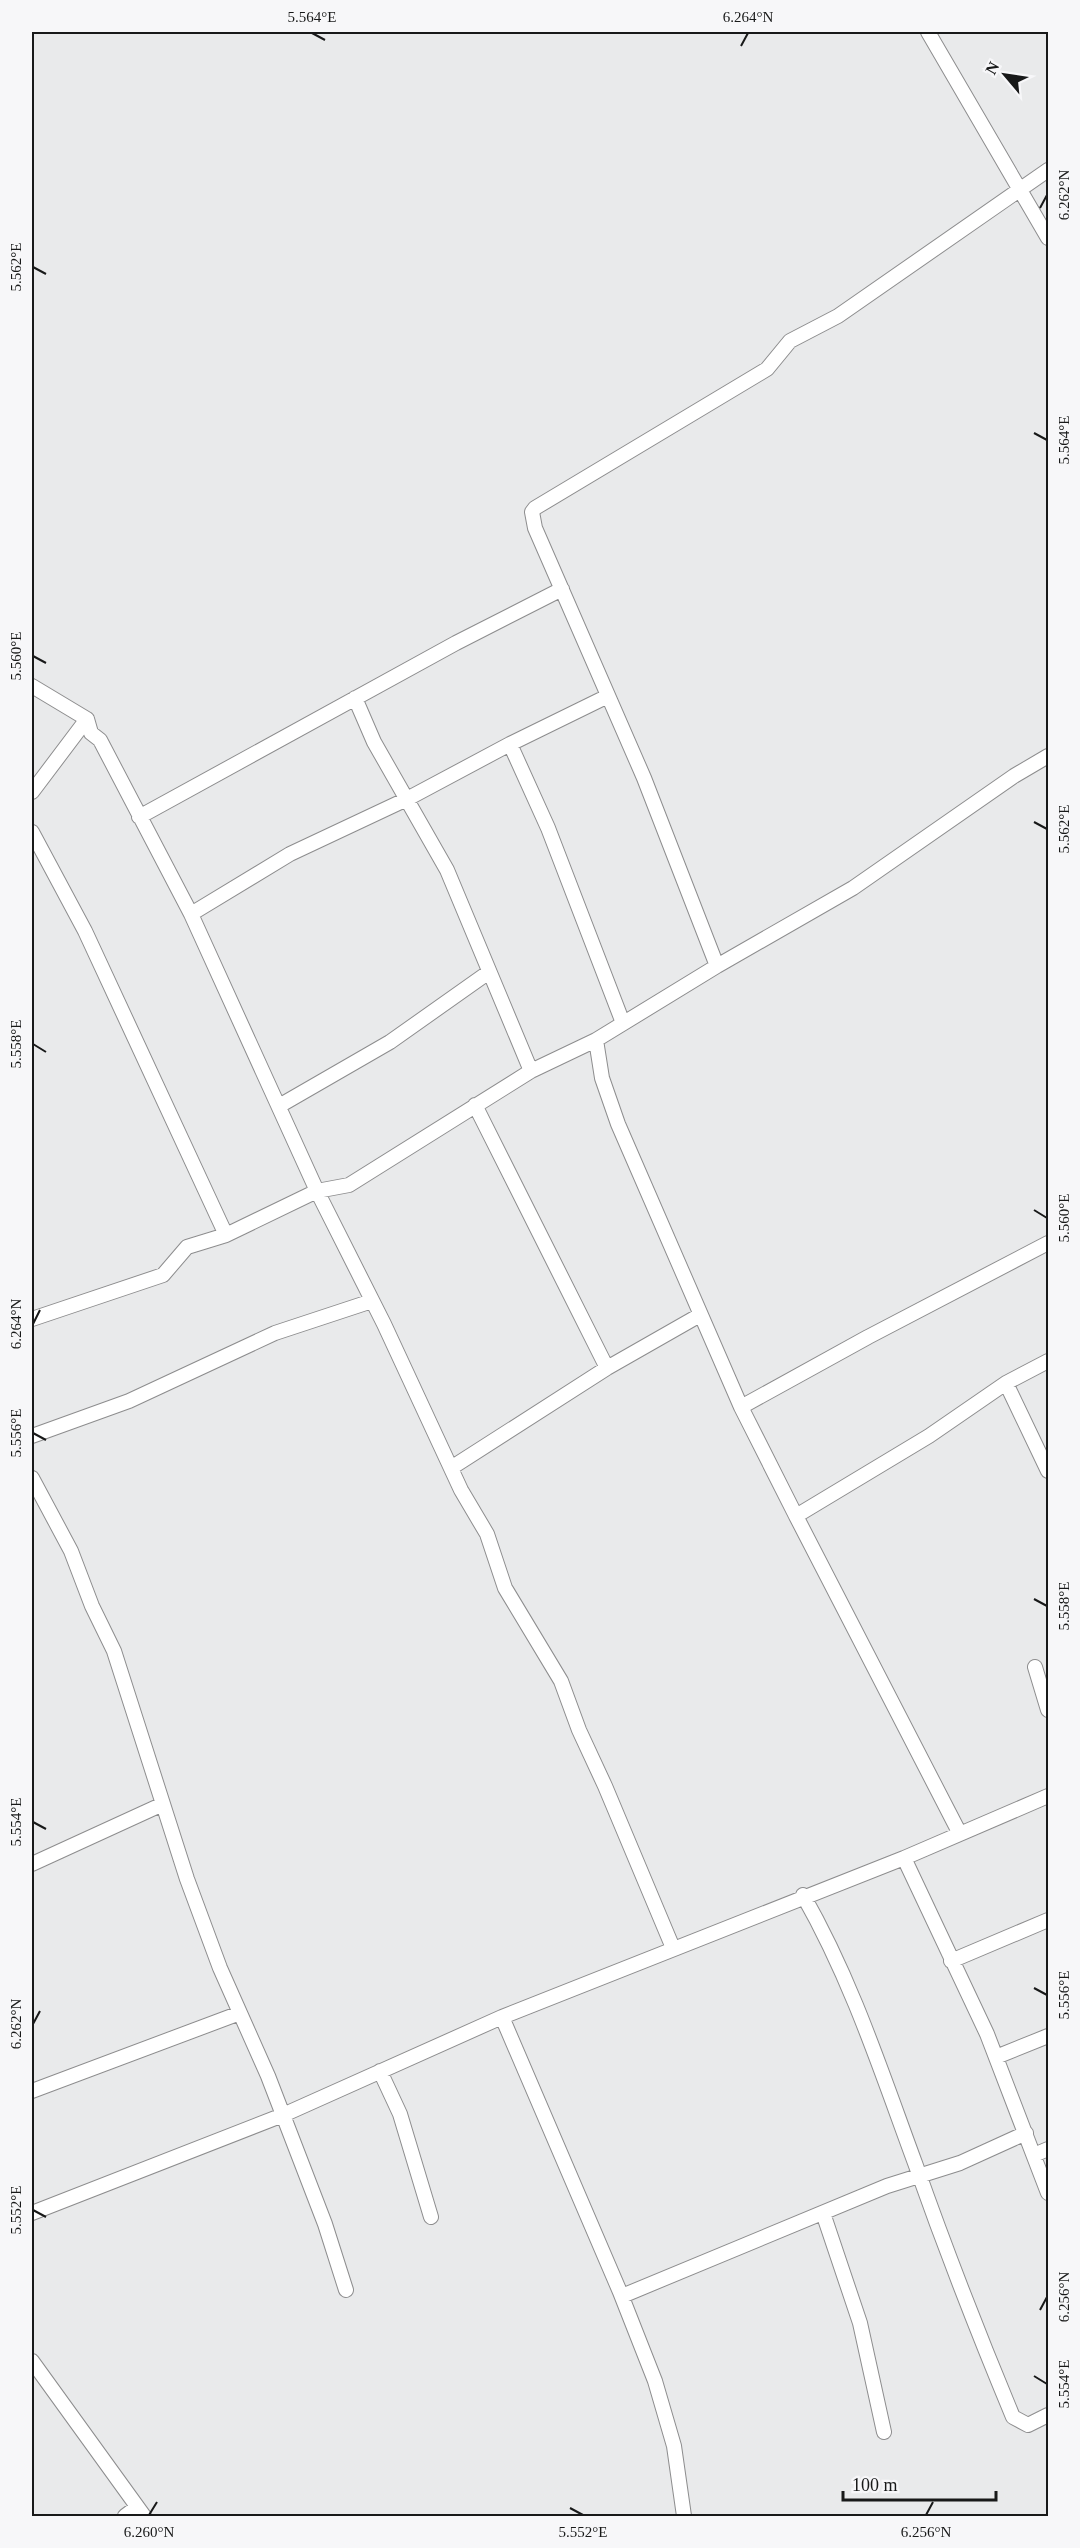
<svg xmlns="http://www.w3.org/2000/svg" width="1080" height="2548" viewBox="0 0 1080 2548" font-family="Georgia,serif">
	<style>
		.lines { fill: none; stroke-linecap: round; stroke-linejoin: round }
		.minor-casing { stroke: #8d8d8e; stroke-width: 16 }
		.minor { stroke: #fff; stroke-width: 14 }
		.ticks { fill: none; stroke: #181919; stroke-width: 2 }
		.neatline { fill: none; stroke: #181919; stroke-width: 2 }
		.ticks-label { font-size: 15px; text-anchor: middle; fill: #181919 }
	</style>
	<rect width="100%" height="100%" fill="#e9eaeb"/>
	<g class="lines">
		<g class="minor-casing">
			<path id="minor" d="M928 32 1048 238
				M32 686 87 719 91 733 100 740 191 914 317 1191 384 1324 461 1490 487 1534 505 1588 561 1681 579 1730 605 1786 673 1948
				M355 698 374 742 447 870 531 1071
				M510 744 548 828 623 1023
				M32 792 87 719
				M139 817 456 643 562 589
				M32 832 85 931 226 1235
				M191 914 290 854 407 799 510 744 608 696
				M717 966 644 778 535 528 532 512 535 508 767 369 790 341 838 316 1048 170
				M596 1040 602 1078 618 1124 741 1407 796 1516 929 1436 1006 1383 1048 1361
				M475 1105 607 1368
				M279 1106 390 1042 489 972
				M32 1319 163 1275 187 1247 226 1235 317 1191 349 1185 531 1071 596 1040 717 966 853 888 1014 776 1048 756
				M1006 1383 1048 1471
				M741 1407 868 1337 1048 1243
				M32 1436 129 1401 275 1333 372 1301
				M451 1468 607 1368 700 1315
				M32 1478 71 1551 92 1606 114 1651 187 1879 220 1968 268 2076 325 2224 346 2290
				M796 1516 959 1832
				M1035 1667 1048 1710
				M904 1858 987 2034 1048 2193
				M32 1864 163 1804
				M803 1895C852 1981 881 2071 915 2163 945 2248 978 2333 1013 2417L1028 2425 1048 2415
				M951 1961 1048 1920
				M502 2017 620 2292 655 2381 674 2446 684 2516
				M996 2057 1048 2036
				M380 2071 400 2114 431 2217
				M32 2091 240 2013
				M1034 2155 1048 2149
				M32 2213 283 2115 502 2017 904 1858 1048 1796
				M823 2213 860 2323 884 2432
				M622 2296 887 2186 960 2163 1026 2133
				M32 2361 144 2516
				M125 2516 137 2507"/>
		</g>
		<use href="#minor" class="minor"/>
	</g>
	<path class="ticks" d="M312 33 325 40M741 46 748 33M1040 208 1047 195M33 267 46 274M1034 433 1047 440M33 656 46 663M1034 822 1047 829M33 1044 46 1052M1034 1210 1047 1218M33 1324 40 1310M33 1433 46 1440M1034 1599 1047 1606M33 1822 46 1829M1034 1988 1047 1995M33 2024 40 2011M33 2210 46 2217M1040 2310 1047 2297M1034 2376 1047 2384M570 2508 583 2515M149 2515 157 2502M926 2515 933 2502"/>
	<rect width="1080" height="2548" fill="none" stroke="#f7f7f9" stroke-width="66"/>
	<g transform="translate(1005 75) rotate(299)" stroke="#f7f7f9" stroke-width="4.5" paint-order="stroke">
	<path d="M0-4.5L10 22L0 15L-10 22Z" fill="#181919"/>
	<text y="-9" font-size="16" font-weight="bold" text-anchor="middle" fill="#181919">N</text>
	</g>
	<path d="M843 2491v9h153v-9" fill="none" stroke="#181919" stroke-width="3"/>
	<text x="852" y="2491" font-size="18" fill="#181919" stroke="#f7f7f9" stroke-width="4.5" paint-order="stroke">100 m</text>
	<rect x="33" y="33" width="1014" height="2482" class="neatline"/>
	<g class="ticks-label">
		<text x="312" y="22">5.564°E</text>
		<text x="748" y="22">6.264°N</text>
		<text transform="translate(1064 195) rotate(-90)" y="5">6.262°N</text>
		<text transform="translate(16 267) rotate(-90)" y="5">5.562°E</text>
		<text transform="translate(1064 440) rotate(-90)" y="5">5.564°E</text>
		<text transform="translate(16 656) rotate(-90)" y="5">5.560°E</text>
		<text transform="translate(1064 829) rotate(-90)" y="5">5.562°E</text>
		<text transform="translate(16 1044) rotate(-90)" y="5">5.558°E</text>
		<text transform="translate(1064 1218) rotate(-90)" y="5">5.560°E</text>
		<text transform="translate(16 1324) rotate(-90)" y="5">6.264°N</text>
		<text transform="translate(16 1433) rotate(-90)" y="5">5.556°E</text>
		<text transform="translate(1064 1606) rotate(-90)" y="5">5.558°E</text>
		<text transform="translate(16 1822) rotate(-90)" y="5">5.554°E</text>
		<text transform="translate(1064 1995) rotate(-90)" y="5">5.556°E</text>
		<text transform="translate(16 2024) rotate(-90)" y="5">6.262°N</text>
		<text transform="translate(16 2210) rotate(-90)" y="5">5.552°E</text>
		<text transform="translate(1064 2297) rotate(-90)" y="5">6.256°N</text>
		<text transform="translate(1064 2384) rotate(-90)" y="5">5.554°E</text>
		<text x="149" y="2537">6.260°N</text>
		<text x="583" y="2537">5.552°E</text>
		<text x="926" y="2537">6.256°N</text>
	</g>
</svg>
